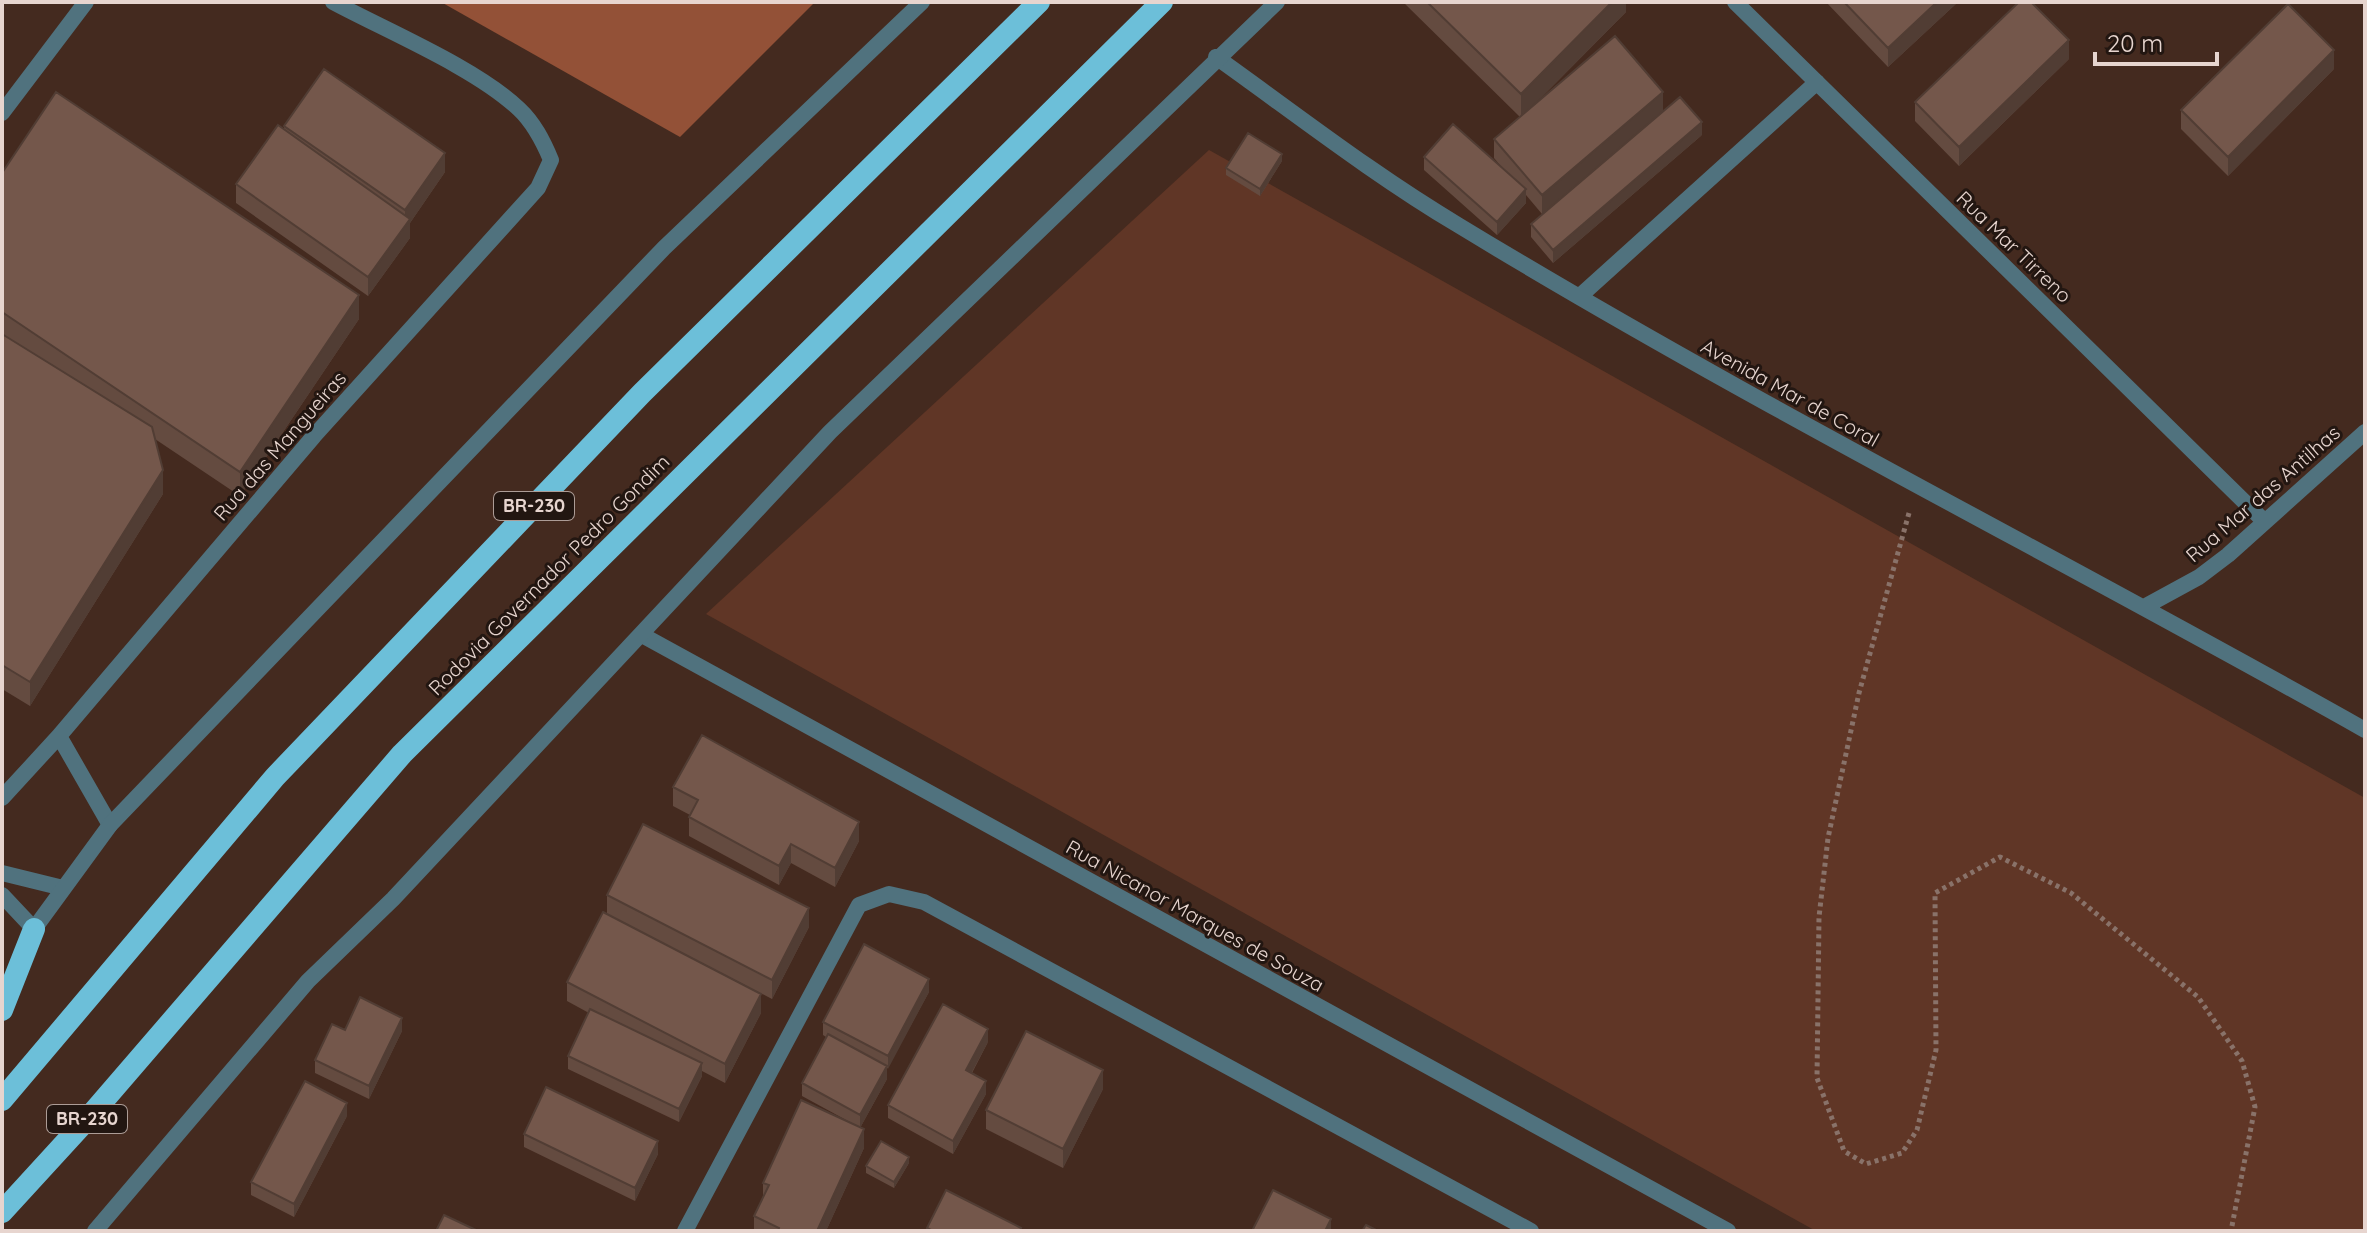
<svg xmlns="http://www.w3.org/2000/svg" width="2367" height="1233" viewBox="0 0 2367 1233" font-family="Quicksand,sans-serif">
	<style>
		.green { fill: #603626 }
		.forest { fill: #935137 }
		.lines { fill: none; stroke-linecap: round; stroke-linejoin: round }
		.path { stroke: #897269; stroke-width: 5; stroke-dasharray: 4 4; stroke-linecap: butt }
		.minor { stroke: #50727e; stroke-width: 16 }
		.tertiary { stroke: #50727e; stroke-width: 16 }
		.trunk { stroke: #6cbfd9; stroke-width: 22 }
		.wall { fill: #644b40 }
		.shaded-wall { fill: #513d34 }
		.building { fill: #74574b; stroke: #513d34; stroke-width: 2 }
		.labels { text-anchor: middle; stroke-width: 6; stroke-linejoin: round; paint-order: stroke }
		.shield { fill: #221611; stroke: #ac9c96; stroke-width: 2 }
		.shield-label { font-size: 18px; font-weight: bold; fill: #e7d5cf }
		.street-label { font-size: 20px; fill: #e7d5cf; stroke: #221611 }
	</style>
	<rect width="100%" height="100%" fill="#442a1f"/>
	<path class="green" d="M1209 150 2365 798V1231H1816L706 614Z"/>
	<path class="forest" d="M441 2H815L680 137Z"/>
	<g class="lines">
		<path class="path" d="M1909 513 1859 693 1828 838 1819 917 1817 1078 1844 1151 1866 1164 1902 1153 1917 1130 1936 1050 1935 893 2000 857 2071 893 2198 997 2242 1061 2255 1107 2231 1231"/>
		<path class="minor" d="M1735 2 2265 522
			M1216 57C1296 114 1374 175 1458 225 1754 405 2064 560 2365 730
			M2 113 86 2
			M1580 296 1817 82
			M2144 607 2199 577 2228 555 2365 432
			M642 635 1728 1231
			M59 736 110 825
			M2 798 59 736 314 436 538 188 551 160C543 141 534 123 519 109 476 68 387 31 333 2
			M2 873 63 888
			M2 895 34 929
			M685 1231 859 905 889 894 924 902 1531 1231"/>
		<path class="tertiary" d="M34 929 110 825 664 248 922 2
			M95 1231 308 981 393 899 830 432 1277 2"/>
		<path class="trunk" d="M2 1010 34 929
			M2 1100 275 777 642 393 1039 2
			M2 1212 90 1116 402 754 1162 2"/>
	</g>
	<path class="wall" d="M1403 2H1626V12L1534 105 1663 111 1542 214 1526 195V203L1497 235 1424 170V157L1505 171 1494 158V139L1520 117Z
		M1826 2H1958L1888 67Z
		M2069 59 1959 166 1915 121V102Z
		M2334 69 2228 176 2181 129V110Z
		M284 126 445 172 410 223V238L368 296 236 203V184L284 130Z
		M1702 135 1553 263 1531 237V224Z
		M1282 161 1260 196 1226 175V168Z
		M2 173 359 319 240 496 155 439 163 494 30 706 2 689Z
		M673 787 859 841 835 887 791 863 779 885 689 836V817L690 815 673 806Z
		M607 895 809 927 772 999 607 914Z
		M567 982 761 1013 725 1083 702 1071V1076L679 1122 568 1069V1056L589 1013 567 1001Z
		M929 992 887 1069V1079L860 1128 864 1148 826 1231H754V1216L763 1198V1183L857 1126 802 1096V1083L826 1037 823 1035V1022Z
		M345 1030 402 1031 369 1099 315 1073V1060Z
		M988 1042 972 1073 986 1094 953 1154 888 1118V1105Z
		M1103 1089 1063 1168 986 1129V1110Z
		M347 1116 294 1217 251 1195V1182Z
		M524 1134 658 1154 635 1201 524 1147Z
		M909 1163 894 1188 866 1173V1166Z"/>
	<path class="shaded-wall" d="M1612 2H1626V12L1521 118V94Z
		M1937 2H1958L1888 67V48Z
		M2069 40V59L1959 166V147Z
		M2334 50V69L2228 176V157Z
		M1663 92V111L1542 214V195Z
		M1702 122V135L1553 263V250Z
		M445 153V172L410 223V238L368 296V277L405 225V210Z
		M1282 154V161L1260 196V189Z
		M1526 189V203L1497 235V222Z
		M359 295V319L240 496V472Z
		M163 470V494L30 706V682Z
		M859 822V841L835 887V868Z
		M791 844V863L779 885V866Z
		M809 908V927L772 999V980Z
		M929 979V992L888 1069V1056Z
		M761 994V1013L725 1083V1064Z
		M402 1018V1031L369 1099V1086Z
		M988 1029V1042L966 1083V1070Z
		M702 1063V1076L679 1122V1109Z
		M887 1066V1079L860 1128V1115Z
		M1103 1070V1089L1063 1168V1149Z
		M986 1081V1094L953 1154V1141Z
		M347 1103V1116L294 1217V1204Z
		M864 1129V1148L826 1231H817Z
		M658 1141V1154L635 1201V1188Z
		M909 1157V1163L894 1188V1182Z
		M1331 1219V1231H1325Z"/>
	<path class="building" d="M1427 2H1612L1521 94Z
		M1844 2H1937L1888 48Z
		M2019 2H2031L2069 40 1959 147 1915 102Z
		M2288 4 2334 50 2228 157 2181 110Z
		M1615 36 1663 92 1542 195 1494 139Z
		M324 69 445 153 405 210 284 126Z
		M56 92 359 295 240 472 2 312V173Z
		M1680 97 1702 122 1553 250 1531 224Z
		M1453 124 1526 189 1497 222 1424 157Z
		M278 125 410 219 368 277 236 184Z
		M1248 133 1282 154 1260 189 1226 168Z
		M2 334 152 427 163 470 30 682 2 665Z
		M702 735 859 822 835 868 791 844 779 866 689 817 698 800 673 787Z
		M643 824 809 908 772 980 607 895Z
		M603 912 761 994 725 1064 567 982Z
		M864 944 929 979 888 1056 823 1022Z
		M360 997 402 1018 369 1086 315 1060 332 1024 345 1030Z
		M943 1004 988 1029 966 1070 986 1081 953 1141 888 1105Z
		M590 1009 702 1063 679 1109 568 1056Z
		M1026 1031 1103 1070 1063 1149 986 1110Z
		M828 1034 887 1066 860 1115 802 1083Z
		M305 1081 347 1103 294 1204 251 1182Z
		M546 1087 658 1141 635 1188 524 1134Z
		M801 1100 864 1129 817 1231H778L779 1228 754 1216 769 1185 763 1183Z
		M881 1141 909 1157 894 1182 866 1166Z
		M946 1190 1021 1228 1019 1231H933L927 1228Z
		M1273 1190 1331 1219 1325 1231H1252Z
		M444 1215 478 1231H436Z
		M1366 1225 1378 1231H1362Z"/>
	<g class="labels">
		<g class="shield">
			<rect x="494" y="492" width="80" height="28" rx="6"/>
			<rect x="47" y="1105" width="80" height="28" rx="6"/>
		</g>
		<g class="shield-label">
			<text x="534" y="512">BR-230</text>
			<text x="87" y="1125">BR-230</text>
		</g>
		<g class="street-label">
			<text transform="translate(2014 247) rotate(44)" y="7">Rua Mar Tirreno</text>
			<text transform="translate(1790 393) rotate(29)" y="7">Avenida Mar de Coral</text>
			<text transform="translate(280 446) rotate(-49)" y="7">Rua das Mangueiras</text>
			<text transform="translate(2263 494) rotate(-41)" y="7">Rua Mar das Antilhas</text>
			<text transform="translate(549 575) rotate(-45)" y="7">Rodovia Governador Pedro Gondim</text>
			<text transform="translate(1195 916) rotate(29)" y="7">Rua Nicanor Marques de Souza</text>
		</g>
	</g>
	<rect width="2367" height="1233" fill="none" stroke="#e7d5cf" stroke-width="8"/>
	<path d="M2095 52v12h122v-12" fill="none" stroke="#e7d5cf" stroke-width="4"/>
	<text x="2107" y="52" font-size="24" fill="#e7d5cf" stroke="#221611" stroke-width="6" paint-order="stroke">20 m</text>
</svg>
